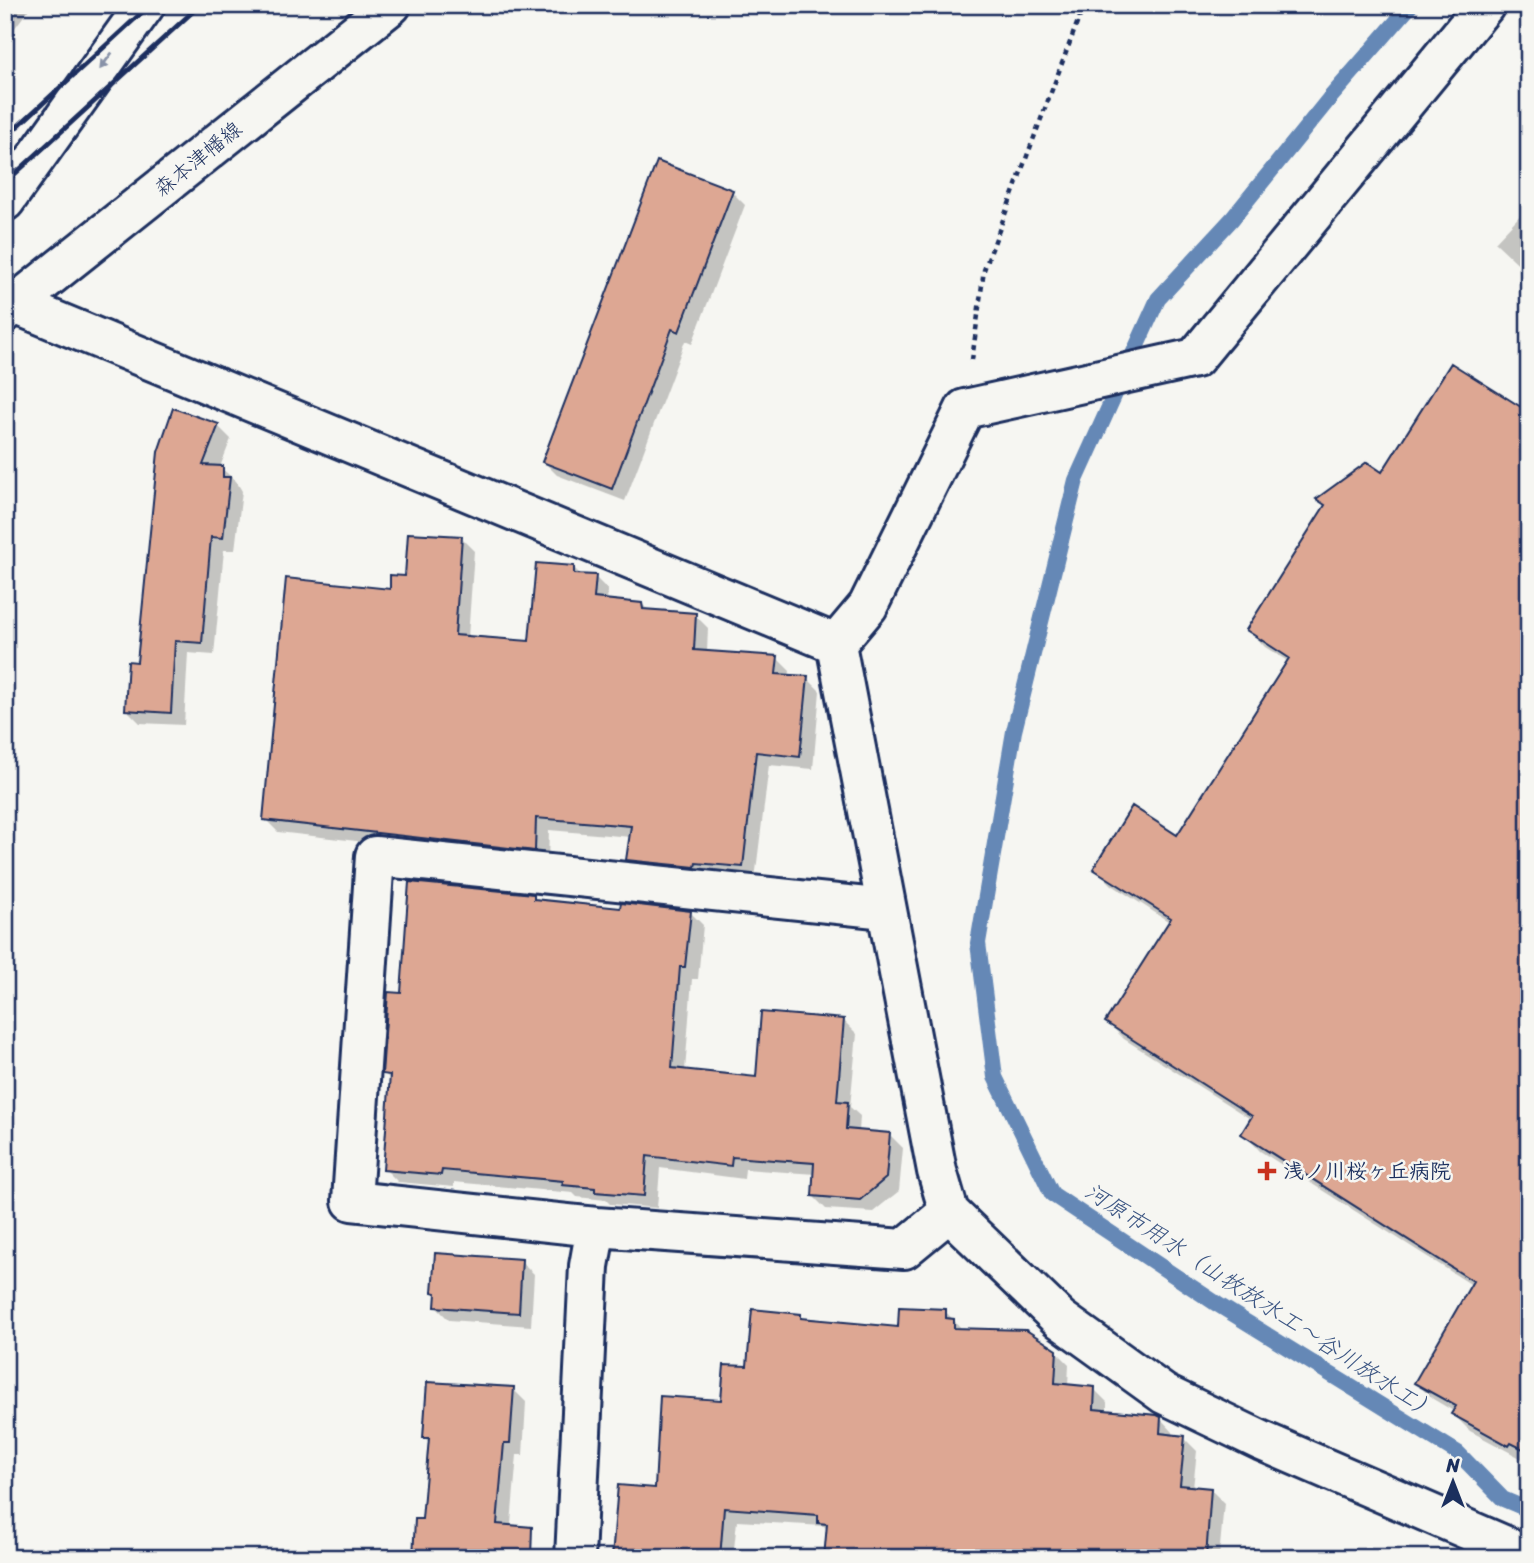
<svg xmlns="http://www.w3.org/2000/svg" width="1534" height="1563" viewBox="0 0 1534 1563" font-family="Sriracha,'Klee One',sans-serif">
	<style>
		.shadow { fill: #0003 }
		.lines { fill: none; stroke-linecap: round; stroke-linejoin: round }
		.stream { stroke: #6588b6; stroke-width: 16 }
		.building { fill: #dda793; stroke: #1b2f5e; stroke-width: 2 }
		.minor-casing { stroke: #1b2f5e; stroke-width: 44 }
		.tertiary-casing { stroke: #1b2f5e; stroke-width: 44 }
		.secondary-casing { stroke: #1b2f5e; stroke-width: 44 }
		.path { stroke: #1b2f5e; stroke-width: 4.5; stroke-dasharray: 5 5; stroke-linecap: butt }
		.minor { stroke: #f6f6f2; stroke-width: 38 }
		.tertiary { stroke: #f6f6f2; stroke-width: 38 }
		.secondary { stroke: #f6f6f2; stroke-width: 38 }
		.rail { stroke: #1b2f5e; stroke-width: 5 }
		.oneway { fill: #8892a8 }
		.poi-dot { fill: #c8321e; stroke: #f6f6f2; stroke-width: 2.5 }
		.labels { text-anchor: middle; stroke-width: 5; stroke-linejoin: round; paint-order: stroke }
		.street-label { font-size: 21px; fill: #1b2f5e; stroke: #f6f6f2 }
		.poi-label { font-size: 21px; font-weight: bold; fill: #1b2f5e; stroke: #f6f6f2; text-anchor: start }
		.water-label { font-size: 23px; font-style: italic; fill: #3a5482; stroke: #f6f6f2 }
	</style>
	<rect width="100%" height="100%" fill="#f6f6f2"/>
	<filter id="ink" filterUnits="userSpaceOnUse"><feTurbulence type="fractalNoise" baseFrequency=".0143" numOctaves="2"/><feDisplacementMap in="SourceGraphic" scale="14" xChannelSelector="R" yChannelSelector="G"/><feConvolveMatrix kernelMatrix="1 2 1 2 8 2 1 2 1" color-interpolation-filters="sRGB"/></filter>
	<g filter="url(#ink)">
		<path class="shadow" d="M5 5H32L5 41Z
			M658 164 732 192 745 205 692 344 685 341 625 501 557 475 544 462Z
			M1529 206V274L1495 242Z
			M174 410 218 426 231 439 220 467 236 481 242 491 235 550H224L214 655 188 653 184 725 140 723 127 710 138 664Z
			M1367 465 1529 1350 1526 1461 1470 1431 1453 1414 1455 1412 1433 1399 1416 1383 1472 1285 1260 1151 1244 1134 1252 1120 1124 1039 1107 1022 1171 923 1112 885 1095 868 1178 837 1289 662 1265 647 1249 630 1326 507 1318 499Z
			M461 538 474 551 468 638 531 643 574 568 582 576 595 577 608 590 607 601 642 604 649 611 695 615 708 628 707 652 777 658 790 671 789 677 807 678 820 691 813 769 769 765 755 879 641 872 628 859 631 837 549 830 548 863 278 832 265 819 391 591Z
			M5 544 11 550 5 557Z
			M533 896 538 901 622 910 690 912 703 925 698 979H692L685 1071 758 1079 844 1021 857 1034 850 1107 860 1116 859 1132 890 1135 903 1148 899 1191 873 1212 826 1209 813 1196 815 1174 745 1169 744 1179 660 1168 657 1208 610 1204 606 1200 577 1197 573 1193 454 1182V1187L398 1182 385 1169 391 1080 384 1073 403 995Z
			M521 1261 534 1274 531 1326 449 1320 436 1307 437 1296 434 1292Z
			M945 1311 963 1330 1056 1351 1069 1364 1068 1386 1094 1389 1107 1402V1412L1160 1418 1173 1432V1436L1184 1438 1197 1451 1193 1488 1211 1490 1224 1503 1219 1558H826L828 1531 824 1526 737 1521 733 1558H619L656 1490 749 1368 800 1316 805 1320 900 1329Z
			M513 1389 526 1402 523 1455H517L508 1558 424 1521 430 1443 424 1437Z"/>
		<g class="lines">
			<path class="stream" d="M1411 5 1329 99 1232 219 1158 299 1076 480 1014 731 978 943 995 1077 1052 1194 1217 1304 1458 1453 1503 1499 1529 1510"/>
		</g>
		<path class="building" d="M657 161 733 190 679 332 672 329 612 489 542 462Z
			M1451 363 1529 412V1452L1511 1443 1509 1446 1451 1414 1456 1406 1414 1383 1473 1281 1241 1134 1252 1116 1105 1022 1171 918 1093 869 1132 806 1177 835 1289 658 1246 630 1325 505 1316 499 1367 462 1382 472Z
			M173 408 219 424 203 465 223 466V477H230L223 538 211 537 202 643 175 641 171 713 125 710 128 661 137 662 158 452Z
			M408 533 462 536 455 635 529 641 536 563 574 566V574L596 575 594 598 642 603 643 609 696 613 694 650 778 656 776 674 808 676 800 757 756 752 743 867 696 863 695 867 626 860 631 826 536 818 535 851 263 820 286 578 390 589V575L405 576Z
			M409 882 534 894V899L620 908 621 903 691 911 685 967H680L672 1068 756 1077 761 1012 844 1019 837 1101 848 1102 846 1129 890 1133 886 1178 860 1200 812 1196 814 1163 732 1157 731 1166 647 1156 644 1196 595 1192V1188L562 1185 563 1181 442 1170 441 1175 383 1170 390 1075 382 1074 386 1020 388 992 401 993Z
			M435 1253 522 1259 519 1313 435 1307 436 1293 432 1292Z
			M899 1307 946 1309V1318L954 1319V1328L1026 1330 1057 1350 1055 1383 1095 1387 1094 1409 1157 1415 1161 1417 1160 1433 1185 1436 1180 1485 1211 1488 1206 1558H996L943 1551V1558H824L827 1524 818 1523V1515L724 1508 720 1558H612L618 1485 655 1488 660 1396 721 1400 724 1365 747 1366 752 1309 801 1314V1318L898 1327Z
			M427 1382 514 1387 510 1443H504L497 1524 532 1527 531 1558H413L415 1519H422L429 1438H423Z"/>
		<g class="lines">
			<g class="minor-casing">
				<path id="minor" d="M5 300 836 644
					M836 644 937 1171 949 1212 1060 1319 1164 1394 1262 1441 1529 1556
					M836 644 868 606 965 409 1195 358 1485 5
					M886 909 375 856 352 1201 596 1227 904 1249 949 1212
					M575 1558 589 1266 596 1227"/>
			</g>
			<g class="tertiary-casing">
				<path id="tertiary" d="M5 201 145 5"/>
			</g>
			<g class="secondary-casing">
				<path id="secondary" d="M5 312 391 5"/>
			</g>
			<path class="path" d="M972 360 984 270 1084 5"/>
			<use href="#minor" class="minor"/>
			<use href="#tertiary" class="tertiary"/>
			<use href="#secondary" class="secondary"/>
			<path class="rail" d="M5 138 150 5
				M5 183 200 5"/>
		</g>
		<defs><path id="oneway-solid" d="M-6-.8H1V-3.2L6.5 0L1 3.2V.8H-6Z" transform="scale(1.75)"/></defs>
		<use class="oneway" href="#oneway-solid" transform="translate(106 61) rotate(126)"/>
	</g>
	<path class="poi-dot" d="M1263.5 1160.5h7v7h7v7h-7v7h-7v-7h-7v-7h7z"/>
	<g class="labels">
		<g class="street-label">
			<text transform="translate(198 159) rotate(-39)" y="7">森本津幡線</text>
		</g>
		<g class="poi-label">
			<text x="1283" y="1178">浅ノ川桜ヶ丘病院</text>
		</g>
		<g class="water-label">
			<text transform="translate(1261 1301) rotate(33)" y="8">河原市用水（山牧放水工～谷川放水工）</text>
		</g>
	</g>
	<rect width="1534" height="1563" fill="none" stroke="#f6f6f2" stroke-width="28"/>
	<rect x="14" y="14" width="1506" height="1535" fill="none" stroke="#1b2f5e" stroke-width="2.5" filter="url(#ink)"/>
	<g transform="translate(1453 1482)" stroke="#f6f6f2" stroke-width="5" paint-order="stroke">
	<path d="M0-5L12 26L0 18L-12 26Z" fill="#1b2f5e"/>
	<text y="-10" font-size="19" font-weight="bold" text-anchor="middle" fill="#1b2f5e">N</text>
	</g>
</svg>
